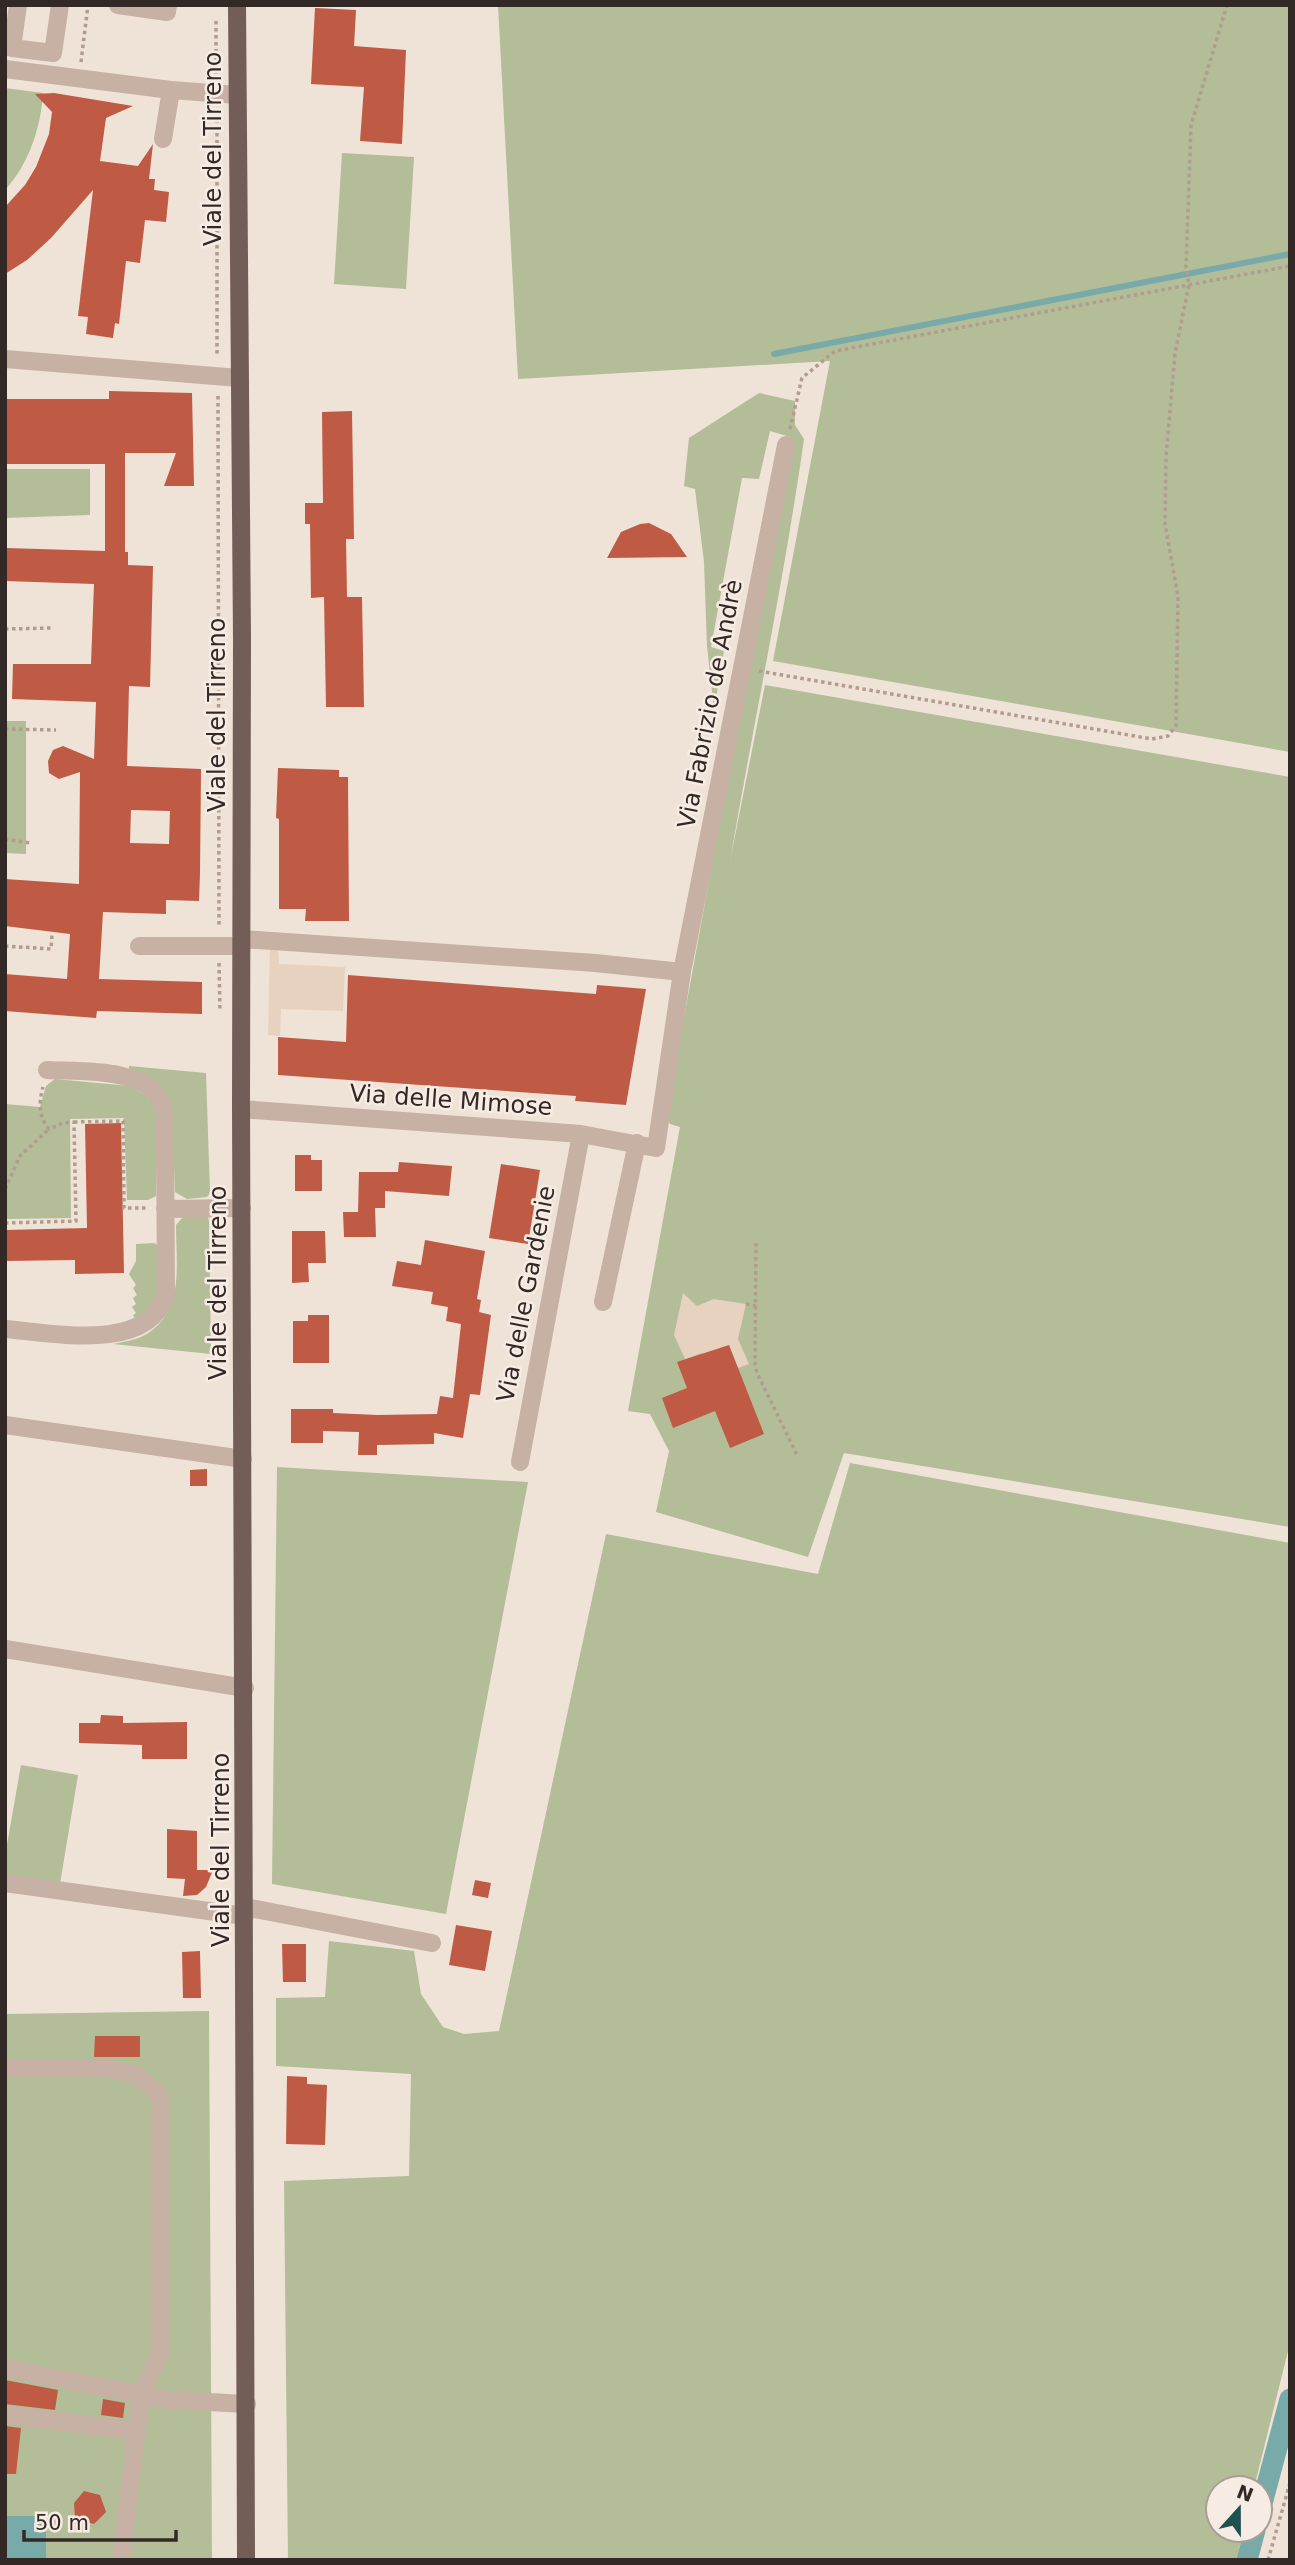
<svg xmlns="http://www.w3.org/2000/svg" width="1295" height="2565" viewBox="0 0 1295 2565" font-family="'DejaVu Sans',sans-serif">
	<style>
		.green { fill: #b3bd98 }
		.plaza { fill: #e6d2bf }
		.water { fill: #78aaa9 }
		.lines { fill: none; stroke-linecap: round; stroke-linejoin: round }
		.stream { stroke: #78aaa9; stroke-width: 6 }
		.canal { stroke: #78aaa9; stroke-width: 21 }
		.building { fill: #bf5a45; fill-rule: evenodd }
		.path { stroke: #b29b8f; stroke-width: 3.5; stroke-dasharray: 3.5 3.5; stroke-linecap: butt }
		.minor { stroke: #c6b1a4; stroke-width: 18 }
		.major { stroke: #735e57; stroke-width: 18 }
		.labels { text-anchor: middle; stroke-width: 5; stroke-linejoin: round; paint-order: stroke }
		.street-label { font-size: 24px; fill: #322825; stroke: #f7ece3 }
	</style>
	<rect width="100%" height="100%" fill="#efe2d7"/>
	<path class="green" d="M498 5H1290V752L773 661 830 361 518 379Z
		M5 88 43 93C41 127 29 164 5 190Z
		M342 153 414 157 406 289 334 284Z
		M759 393 795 401V425L804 439C784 581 754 720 730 861L765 685 1290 777V1527L844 1453 808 1557 656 1512 669 1451 650 1414 628 1411 680 1127 670 1124 666 1116 790 437 770 431 759 479 742 478 711 647 724 651 714 710 707 646 704 562 695 489 684 486 689 438Z
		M5 469H90V515L5 518Z
		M5 721H26V854L5 853Z
		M129 1066 206 1073 210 1193 207 1197 187 1199 175 1192 172 1114 129 1071Z
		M55 1079 130 1086 145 1095 152 1102 158 1119 156 1196 148 1200H127L124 1118 70 1119 71 1218 7 1219 5 1215V1104L40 1107 46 1086Z
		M184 1216 208 1217 209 1221 211 1354 113 1344C123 1342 136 1340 145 1335 185 1312 176 1265 176 1225Z
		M154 1243 158 1245 161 1285 152 1307 135 1319 133 1315 136 1313 132 1307 136 1304 133 1298 137 1295 133 1288 136 1285 129 1274 136 1261V1244Z
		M850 1463 1290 1543V2343L1254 2488H1218V2530H1244L1236 2560H288L284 2181 409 2176 411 2074 276 2066V1998L325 1997 329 1941 414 1951 421 1994 443 2027 464 2034 499 2031 606 1534 818 1574Z
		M277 1467 528 1482 446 1914 272 1884Z
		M21 1765 78 1775 60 1884 5 1875V1856Z
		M209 2011 212 2560H5V2014Z"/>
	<path class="plaza" d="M270 946 278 947 279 964 345 967 343 1011 281 1009 280 1036 268 1035Z
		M683 1293 697 1306 714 1299 746 1304 738 1339 749 1364 738 1368 703 1355 702 1353 685 1359 674 1335Z"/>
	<path class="water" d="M7 2516H46V2560H7Z"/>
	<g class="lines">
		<path class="stream" d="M774 354 1290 254"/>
		<path class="canal" d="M1260 2511 1290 2399
			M1247 2560 1255 2530"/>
	</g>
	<path class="building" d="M315 8 356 10 354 46 406 50 402 144 360 141 364 87 311 84Z
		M54 93 133 106 106 118 100 161 138 166 153 144 149 179H155L154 190 169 192 166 222 145 220 140 263 126 261 119 324 115 323 113 338 86 334 88 317 78 316 93 190 51 238 27 260 5 274V207L25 185 36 167 49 134 52 112 35 94Z
		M109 391 192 393 194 486H164L176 453H125V552H128V565L153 566 150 687 129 686 127 766 201 769 200 873 199 901 166 900V914L103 912 99 979 202 982V1014L97 1011 96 1018 5 1011V974L67 979 70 934 5 926V879L79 884 80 772 59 779 49 773 48 761 53 750 63 746 94 759 96 702 12 699 13 664H91L94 584 5 581 6 548 105 551V464H5V399H109ZM131 810 170 811 169 844 130 843Z
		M352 411 354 539H346L347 597H362L364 707H326L324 597 311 598 310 524H305V503H323L322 412Z
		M649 523 671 534 687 557 607 558 621 532 640 524Z
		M278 768 339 770V777H348L349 921H305L306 909H279V819L276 818Z
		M348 975 596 994 597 985 646 989 626 1105 575 1101 576 1096 278 1075V1037L346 1042Z
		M121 1123 124 1273 75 1274V1260L5 1261V1230L87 1228 85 1124Z
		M295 1155H311V1160H322V1191H295Z
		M399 1162 452 1166 449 1196 385 1191V1208H375L376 1237H344L343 1212H358L359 1172H398Z
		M501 1164 540 1170 528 1244 489 1238Z
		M292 1231H325L326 1263H308L309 1282 292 1283Z
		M425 1240 485 1251 477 1299 481 1300 479 1312 491 1315 480 1395 470 1394 463 1438 434 1433V1444L377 1445V1455H358L359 1432 323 1431V1443H291V1409H333V1413L378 1415 437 1414 440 1396 453 1398 461 1324 446 1321 448 1307 431 1304 433 1292 392 1286 397 1261 421 1265Z
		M308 1315H329V1363H293V1321H308Z
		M729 1345 764 1434 730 1448 715 1411 673 1428 662 1398 687 1388 677 1362Z
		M207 1469V1486H190V1470Z
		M101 1715 123 1716V1723L187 1722V1759H142V1745L79 1743V1723H100Z
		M167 1829 197 1831V1870H213L206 1887 197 1895 183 1896 185 1879 167 1878Z
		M475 1880 491 1883 488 1898 472 1895Z
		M456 1925 492 1931 485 1971 449 1965Z
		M282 1944H306V1982H283Z
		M200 1951 201 1998H183L182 1952Z
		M95 2036H140V2057H94Z
		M287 2076 307 2077V2084L327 2085 325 2145 286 2144Z
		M5 2380 58 2390 55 2410 5 2404Z
		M103 2399 125 2403 123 2418 101 2415Z
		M5 2426 21 2428 16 2474H5Z
		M84 2491 100 2495 106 2512 94 2524 75 2519 74 2503Z"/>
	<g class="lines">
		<path class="path" d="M216 21V77
			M81 62 88 5
			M217 112V357
			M218 396 219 927
			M790 429 802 378 835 351 1290 266
			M5 629 52 628
			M759 671 1152 739 1168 736 1176 726 1178 596 1165 524 1166 457 1175 353 1189 285 1186 267 1191 125 1227 5
			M5 729 56 730
			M5 839 30 843
			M5 946 51 949 52 935
			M219 963 220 1011
			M74 1122 123 1121 124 1208H148
			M5 1189 20 1156 49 1129
			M5 1223 76 1221 74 1122 63 1123 49 1129C38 1117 39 1102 43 1087
			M756 1243 755 1364 757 1373 797 1455
			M746 1304 756 1306
			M1268 2560 1290 2483"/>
		<path class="minor" d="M18 5 12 48 53 53 60 5
			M118 5 167 12 168 5
			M5 69 171 90 237 95
			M163 139 171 90
			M5 359 239 378
			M242 939 595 963 682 972
			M139 946H242
			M241 1109 581 1134 656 1148 682 972 786 445
			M165 1209 242 1208
			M603 1302 637 1143
			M5 1329C52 1333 148 1353 166 1295L165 1128C165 1119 165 1109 161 1101 144 1067 79 1072 47 1070
			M5 1425 243 1459
			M520 1462 581 1134
			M5 1649 245 1688
			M5 1883 245 1916
			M245 1907 432 1943
			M5 2068H105L136 2074 160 2096V2354L141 2394 121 2560
			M5 2368 169 2400 247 2404
			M5 2415 137 2431"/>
		<path class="major" d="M237 5 242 639 241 1103 246 2560"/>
	</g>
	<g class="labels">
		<g class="street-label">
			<text transform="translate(213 149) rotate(-90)" y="8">Viale del Tirreno</text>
			<text transform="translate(710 704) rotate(-79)" y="8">Via Fabrizio de Andrè</text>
			<text transform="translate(217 715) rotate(-90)" y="8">Viale del Tirreno</text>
			<text transform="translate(451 1100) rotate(4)" y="8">Via delle Mimose</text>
			<text transform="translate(218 1283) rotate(-90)" y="8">Viale del Tirreno</text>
			<text transform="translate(526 1294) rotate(-79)" y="8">Via delle Gardenie</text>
			<text transform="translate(221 1850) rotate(-90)" y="8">Viale del Tirreno</text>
		</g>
	</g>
	<rect width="1295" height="2565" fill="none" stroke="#322825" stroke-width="14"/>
	<g transform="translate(1239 2509) rotate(21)"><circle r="33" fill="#f7ece3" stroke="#a89e97" stroke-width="2"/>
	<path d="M0-5L12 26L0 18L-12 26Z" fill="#1e5150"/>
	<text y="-10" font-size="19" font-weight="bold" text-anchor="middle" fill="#322825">N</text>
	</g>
	<path d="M24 2530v10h152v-10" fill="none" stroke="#322825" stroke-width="3.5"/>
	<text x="35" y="2530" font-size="21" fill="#322825" stroke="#f7ece3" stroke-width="5" paint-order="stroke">50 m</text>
</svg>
